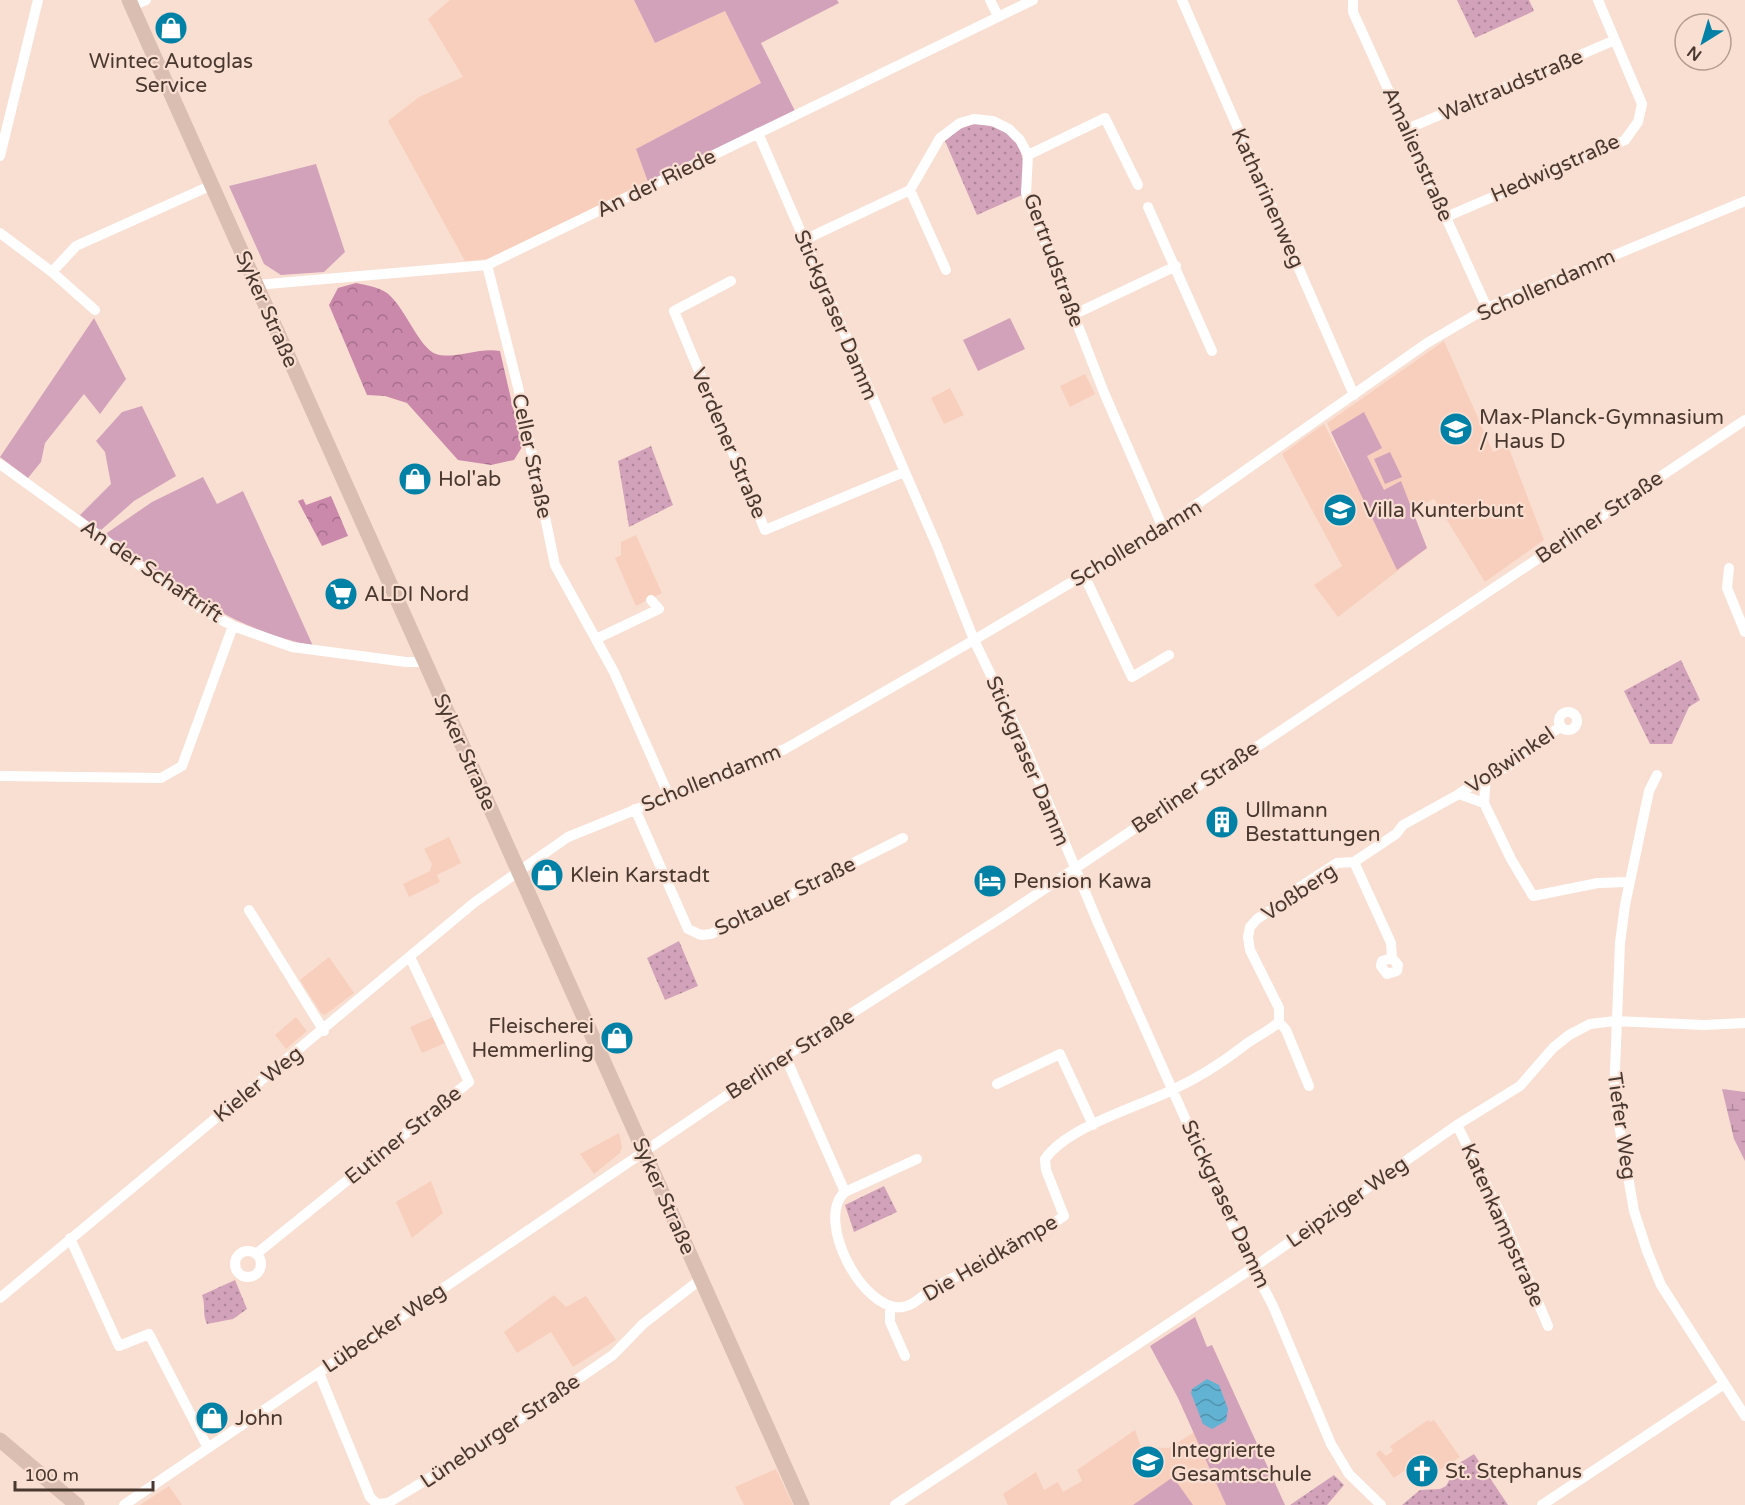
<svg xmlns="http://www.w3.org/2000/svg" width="1745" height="1505" viewBox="0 0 1745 1505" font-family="'Varela Round',sans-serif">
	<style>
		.built { fill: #f8cfbc }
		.green { fill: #d2a2ba }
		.forest { fill: url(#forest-crowns) }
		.wetland { fill: url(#wetland-marsh) }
		.park { fill: url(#park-dots) }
		.water { fill: url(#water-waves) }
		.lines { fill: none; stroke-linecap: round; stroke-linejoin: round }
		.street { stroke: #fff; stroke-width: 10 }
		.secondary { stroke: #dabeb1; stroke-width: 15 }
		.labels { text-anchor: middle; stroke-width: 4.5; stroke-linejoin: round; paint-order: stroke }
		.poi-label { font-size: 21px; fill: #49382f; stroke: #f9dfd2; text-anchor: start }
		.street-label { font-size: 21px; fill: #49382f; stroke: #f9dfd2 }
	</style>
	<defs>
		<pattern id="forest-crowns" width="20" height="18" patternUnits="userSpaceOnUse" patternTransform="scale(1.5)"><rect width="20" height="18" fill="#ca88ab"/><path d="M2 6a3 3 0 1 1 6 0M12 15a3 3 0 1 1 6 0" fill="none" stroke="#a6708c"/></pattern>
		<pattern id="wetland-marsh" width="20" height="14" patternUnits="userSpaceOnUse" patternTransform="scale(1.5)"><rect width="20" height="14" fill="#d2a2ba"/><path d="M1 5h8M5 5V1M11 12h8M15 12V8" fill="none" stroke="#ac8598"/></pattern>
		<pattern id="park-dots" width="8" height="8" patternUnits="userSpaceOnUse" patternTransform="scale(1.5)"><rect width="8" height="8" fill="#d2a2ba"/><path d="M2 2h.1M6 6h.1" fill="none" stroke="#ac8598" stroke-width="1.8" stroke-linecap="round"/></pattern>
		<pattern id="water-waves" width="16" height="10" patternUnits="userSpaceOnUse" patternTransform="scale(1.5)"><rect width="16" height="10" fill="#61b2d3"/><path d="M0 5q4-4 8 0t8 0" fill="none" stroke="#5292ac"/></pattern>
	</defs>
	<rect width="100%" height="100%" fill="#f9dfd2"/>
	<path class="built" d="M450 0H634L655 43 725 11 761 83 636 149 648 182 487 259 465 261 388 121 419 97 463 77 428 19Z
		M1444 341 1493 452 1508 446 1544 540 1485 582 1434 499 1411 510 1427 548 1338 617 1314 585 1342 566 1282 454 1324 424 1358 490 1327 423Z
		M1085 374 1095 394 1070 407 1060 386Z
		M950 388 964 415 944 424 931 398Z
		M636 535 662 593 636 606 615 558 621 555V542Z
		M449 837 461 863 437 875 440 882 409 897 403 884 430 871 432 864 424 849Z
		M329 957 354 993 325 1015 321 1013 300 980Z
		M296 1017 307 1031 286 1049 275 1035Z
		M433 1017 445 1043 422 1053 410 1027Z
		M619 1133 622 1147 620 1153 594 1174 580 1154Z
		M431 1181 443 1213 412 1238 396 1202Z
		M554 1295 566 1307 586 1296 616 1340 573 1367 551 1332 517 1353 504 1332Z
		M1428 1420 1430 1422 1434 1420 1460 1457 1440 1470 1428 1454 1394 1478 1376 1454 1380 1450 1386 1456 1393 1451 1390 1446Z
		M1135 1430 1141 1447 1169 1448 1194 1432 1226 1505H1008L1003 1494 1036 1472 1044 1490 1058 1482 1063 1492 1082 1481 1077 1470Z
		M776 1469 793 1505H744L735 1487Z
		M169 1486 182 1505H140Z"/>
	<path class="green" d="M634 0H837L839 3 761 43 795 111 648 182 636 149 761 83 725 11 655 43Z
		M316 164 345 252 324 272 281 275 264 264 229 186Z
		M94 318 126 379 100 414 84 394 45 443 41 462 28 478 0 457Z
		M1010 318 1025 349 978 371 963 340Z
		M142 406 176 476 134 501 100 531 80 515 111 484 105 452 96 441 122 412Z
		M1364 412 1382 448 1367 456 1384 490 1401 481 1427 548 1397 570 1331 432Z
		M1390 452 1402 477 1385 484 1374 459Z
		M203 477 217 504 243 491 313 646C229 628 173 584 104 535L152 502Z
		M1195 1317 1207 1347 1212 1345 1285 1505H1226L1178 1398 1150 1346Z
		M1173 1477 1193 1505H1133Z"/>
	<path class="forest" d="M356 283C365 285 379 287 387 293 405 307 419 348 436 354 453 360 479 347 500 351L522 447 514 460 491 465 458 460 407 403 385 396 367 395 329 305 338 288Z
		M331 496 348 536 322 546 298 501 303 499 306 505Z"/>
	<path class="wetland" d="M1722 1089 1745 1092V1161L1734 1139Z"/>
	<path class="park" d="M1457 0H1529L1534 11 1475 38Z
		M973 124C1022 126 1027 154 1022 195L977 215 945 141 960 129Z
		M651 446 673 505 629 527 618 461Z
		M1681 660 1700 700 1689 707 1672 744H1650L1624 691Z
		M679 941 698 986 665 1000 647 958Z
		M884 1186 897 1212 854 1232 845 1205Z
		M235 1280 247 1309 233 1319 207 1324C202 1314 206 1306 202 1295Z
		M1474 1454 1508 1505H1402L1420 1490 1440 1489 1446 1486 1458 1464Z
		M1334 1475 1344 1485 1327 1505H1290Z"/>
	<path class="water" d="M1207 1379 1219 1385 1228 1409 1226 1421 1212 1429 1203 1424 1191 1393 1192 1389Z"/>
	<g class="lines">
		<path class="street" d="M990 0 998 16
			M1182 0 1354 395
			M1353 0V12L1487 308
			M131 7 146 0
			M1407 129 1615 40
			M758 133 937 546 974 640 1023 742 1098 923 1242 1246 1273 1306 1331 1444 1349 1474 1381 1505
			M1028 155 1105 118 1138 185
			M0 156 38 0
			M910 190 946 270
			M1148 207 1212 351
			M1446 217 1625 140 1638 122 1642 104 1598 0
			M0 233 52 272 95 310
			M804 240 910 190 940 138 960 123 974 119 993 121 1009 129 1020 140 1028 155 1026 193 1105 395 1163 528
			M487 265 518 387 555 565 614 672 669 796
			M52 272 76 246 212 185
			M731 281 674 311 765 530 904 472
			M256 285 487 265 1033 0
			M1073 315 1176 266
			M0 464 196 606 233 626 292 647 406 662H425
			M1729 568 1727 588 1745 632
			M1084 575 1132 677 1169 655
			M596 639 659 609 651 600
			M1559 721a9 9 0 1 1 18 0a9 9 0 1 1-18 0Z
			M1657 775 1649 791 1625 905 1620 943 1614 1096 1634 1211 1647 1251 1661 1285 1745 1416
			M0 776 161 778 182 766 233 626
			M1459 794 1486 776 1507 767 1561 726
			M1484 803 1486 776
			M635 809 688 929 701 935 711 934 903 838
			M1354 862 1391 943 1392 958 1398 965 1397 971 1387 974 1381 966 1382 961 1392 958
			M249 910 324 1031
			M1279 1022 1286 1030 1309 1086
			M785 1056 845 1192C814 1219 863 1313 903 1307 916 1305 925 1292 937 1286 981 1263 1024 1245 1064 1216L1046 1170 1045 1159C1068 1126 1139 1107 1174 1089 1198 1078 1220 1064 1241 1048 1253 1038 1268 1032 1279 1022V1008L1250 950 1248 937 1250 927 1257 919 1293 896 1297 889 1337 863 1354 862 1396 834 1403 825 1459 794 1484 803 1511 859 1533 896 1598 883 1629 882
			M997 1084 1060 1054 1093 1125
			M1457 1125 1502 1217 1548 1326
			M845 1192 917 1159
			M70 1238 119 1346 149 1334 208 1448
			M235 1264a13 13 0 1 1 26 0a13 13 0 1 1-26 0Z
			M256 1254 469 1082 410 957
			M0 1298 475 902 568 837 785 749 974 640 1163 528 1427 343 1487 308 1745 201
			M890 1306V1322L905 1356
			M319 1373 370 1497 377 1504 388 1503 461 1459 613 1355 643 1324 701 1279
			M124 1505 785 1056 1007 914 1745 420
			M895 1505 1254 1267 1457 1125 1520 1086 1553 1048 1569 1035 1590 1024 1615 1021 1704 1025 1745 1023
			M1542 1505 1724 1384"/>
		<path class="secondary" d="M129 0 802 1505
			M0 1440 77 1505"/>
	</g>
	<defs>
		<g id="shop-disc" transform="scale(1.725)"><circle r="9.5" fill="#0181a6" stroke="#f9dfd2"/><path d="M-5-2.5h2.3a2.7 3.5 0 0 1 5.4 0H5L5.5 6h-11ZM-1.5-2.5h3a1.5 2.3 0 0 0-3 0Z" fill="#fff"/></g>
		<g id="school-disc" transform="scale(1.725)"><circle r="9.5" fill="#0181a6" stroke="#f9dfd2"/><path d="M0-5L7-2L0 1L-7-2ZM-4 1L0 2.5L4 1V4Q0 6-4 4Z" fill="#fff"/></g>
		<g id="supermarket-disc" transform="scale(1.725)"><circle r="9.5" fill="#0181a6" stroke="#f9dfd2"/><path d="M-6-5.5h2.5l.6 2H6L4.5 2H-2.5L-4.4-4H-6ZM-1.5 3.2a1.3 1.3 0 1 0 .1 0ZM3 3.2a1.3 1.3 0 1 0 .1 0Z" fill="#fff"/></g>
		<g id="building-disc" transform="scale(1.725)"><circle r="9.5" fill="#0181a6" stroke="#f9dfd2"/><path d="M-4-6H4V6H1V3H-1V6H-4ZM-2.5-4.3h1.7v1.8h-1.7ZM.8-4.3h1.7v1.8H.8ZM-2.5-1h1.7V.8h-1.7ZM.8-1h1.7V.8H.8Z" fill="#fff"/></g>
		<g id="hotel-disc" transform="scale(1.725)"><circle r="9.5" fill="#0181a6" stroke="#f9dfd2"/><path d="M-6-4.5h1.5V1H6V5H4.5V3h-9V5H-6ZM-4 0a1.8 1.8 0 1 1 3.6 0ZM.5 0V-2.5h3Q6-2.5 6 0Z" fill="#fff"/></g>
		<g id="church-disc" transform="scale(1.725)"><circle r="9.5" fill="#0181a6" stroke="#f9dfd2"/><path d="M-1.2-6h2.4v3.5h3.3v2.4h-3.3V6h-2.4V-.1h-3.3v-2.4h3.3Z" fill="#fff"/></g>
	</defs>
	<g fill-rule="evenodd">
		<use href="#shop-disc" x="171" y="28"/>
		<use href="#school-disc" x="1456" y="429"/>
		<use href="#shop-disc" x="415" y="479"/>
		<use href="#school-disc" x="1340" y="510"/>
		<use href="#supermarket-disc" x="341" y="594"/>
		<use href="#building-disc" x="1222" y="822"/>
		<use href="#shop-disc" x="547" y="875"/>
		<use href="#hotel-disc" x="990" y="881"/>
		<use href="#shop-disc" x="617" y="1038"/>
		<use href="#shop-disc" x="212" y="1418"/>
		<use href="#school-disc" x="1148" y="1462"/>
		<use href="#church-disc" x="1422" y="1471"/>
	</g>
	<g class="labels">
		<g class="poi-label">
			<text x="171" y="68" text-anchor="middle">Wintec Autoglas<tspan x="171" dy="24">Service</tspan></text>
			<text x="1479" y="424">Max-Planck-Gymnasium<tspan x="1479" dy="24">/ Haus D</tspan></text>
			<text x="438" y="486">Hol'ab</text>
			<text x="1363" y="517">Villa Kunterbunt</text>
			<text x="364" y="601">ALDI Nord</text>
			<text x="1245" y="817">Ullmann<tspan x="1245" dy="24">Bestattungen</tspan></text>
			<text x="570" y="882">Klein Karstadt</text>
			<text x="1013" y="888">Pension Kawa</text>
			<text x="594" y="1033" text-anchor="end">Fleischerei<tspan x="594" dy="24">Hemmerling</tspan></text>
			<text x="235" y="1425">John</text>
			<text x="1171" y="1457">Integrierte<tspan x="1171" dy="24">Gesamtschule</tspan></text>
			<text x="1445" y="1478">St. Stephanus</text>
		</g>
		<g class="street-label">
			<text transform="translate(1511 85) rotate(-23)" y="7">Waltraudstraße</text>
			<text transform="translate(1418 154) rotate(66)" y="7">Amalienstraße</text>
			<text transform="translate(1555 168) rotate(-24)" y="7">Hedwigstraße</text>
			<text transform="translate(656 183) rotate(-26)" y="7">An der Riede</text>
			<text transform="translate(1268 198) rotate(66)" y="7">Katharinenweg</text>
			<text transform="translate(1054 260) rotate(70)" y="7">Gertrudstraße</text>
			<text transform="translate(1546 285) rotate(-24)" y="7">Schollendamm</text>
			<text transform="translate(267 309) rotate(66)" y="7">Syker Straße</text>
			<text transform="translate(836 315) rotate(67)" y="7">Stickgraser Damm</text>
			<text transform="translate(729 443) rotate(67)" y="7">Verdener Straße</text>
			<text transform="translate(532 456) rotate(78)" y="7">Celler Straße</text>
			<text transform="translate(1599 517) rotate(-34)" y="7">Berliner Straße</text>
			<text transform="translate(1136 543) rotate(-31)" y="7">Schollendamm</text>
			<text transform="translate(152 571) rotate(34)" y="7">An der Schaftrift</text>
			<text transform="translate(465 752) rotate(66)" y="7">Syker Straße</text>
			<text transform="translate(1510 760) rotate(-34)" y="7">Voßwinkel</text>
			<text transform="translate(1028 761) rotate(67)" y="7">Stickgraser Damm</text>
			<text transform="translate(711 778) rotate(-22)" y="7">Schollendamm</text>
			<text transform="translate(1195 787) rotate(-34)" y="7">Berliner Straße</text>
			<text transform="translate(1299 892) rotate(-34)" y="7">Voßberg</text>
			<text transform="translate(785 896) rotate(-26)" y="7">Soltauer Straße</text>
			<text transform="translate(790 1054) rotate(-33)" y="7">Berliner Straße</text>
			<text transform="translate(258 1084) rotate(-39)" y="7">Kieler Weg</text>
			<text transform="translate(1622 1126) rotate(82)" y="7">Tiefer Weg</text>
			<text transform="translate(403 1135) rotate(-39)" y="7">Eutiner Straße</text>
			<text transform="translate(664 1196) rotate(66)" y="7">Syker Straße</text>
			<text transform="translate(1347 1202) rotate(-35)" y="7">Leipziger Weg</text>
			<text transform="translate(1226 1204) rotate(65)" y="7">Stickgraser Damm</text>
			<text transform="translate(1503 1225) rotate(66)" y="7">Katenkampstraße</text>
			<text transform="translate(990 1258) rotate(-30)" y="7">Die Heidkämpe</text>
			<text transform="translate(384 1328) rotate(-34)" y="7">Lübecker Weg</text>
			<text transform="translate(500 1431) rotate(-34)" y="7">Lüneburger Straße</text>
		</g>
	</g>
	<g transform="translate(1703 42) rotate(217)"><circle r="28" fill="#f9dfd2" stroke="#b39c91" stroke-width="1.5"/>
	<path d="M0-4.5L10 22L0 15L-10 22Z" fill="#0181a6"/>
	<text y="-9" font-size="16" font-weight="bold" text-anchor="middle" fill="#49382f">N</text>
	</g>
	<path d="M15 1481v9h138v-9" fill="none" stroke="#49382f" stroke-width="3"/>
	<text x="24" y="1481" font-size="18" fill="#49382f" stroke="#f9dfd2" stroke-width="4.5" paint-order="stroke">100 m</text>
</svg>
